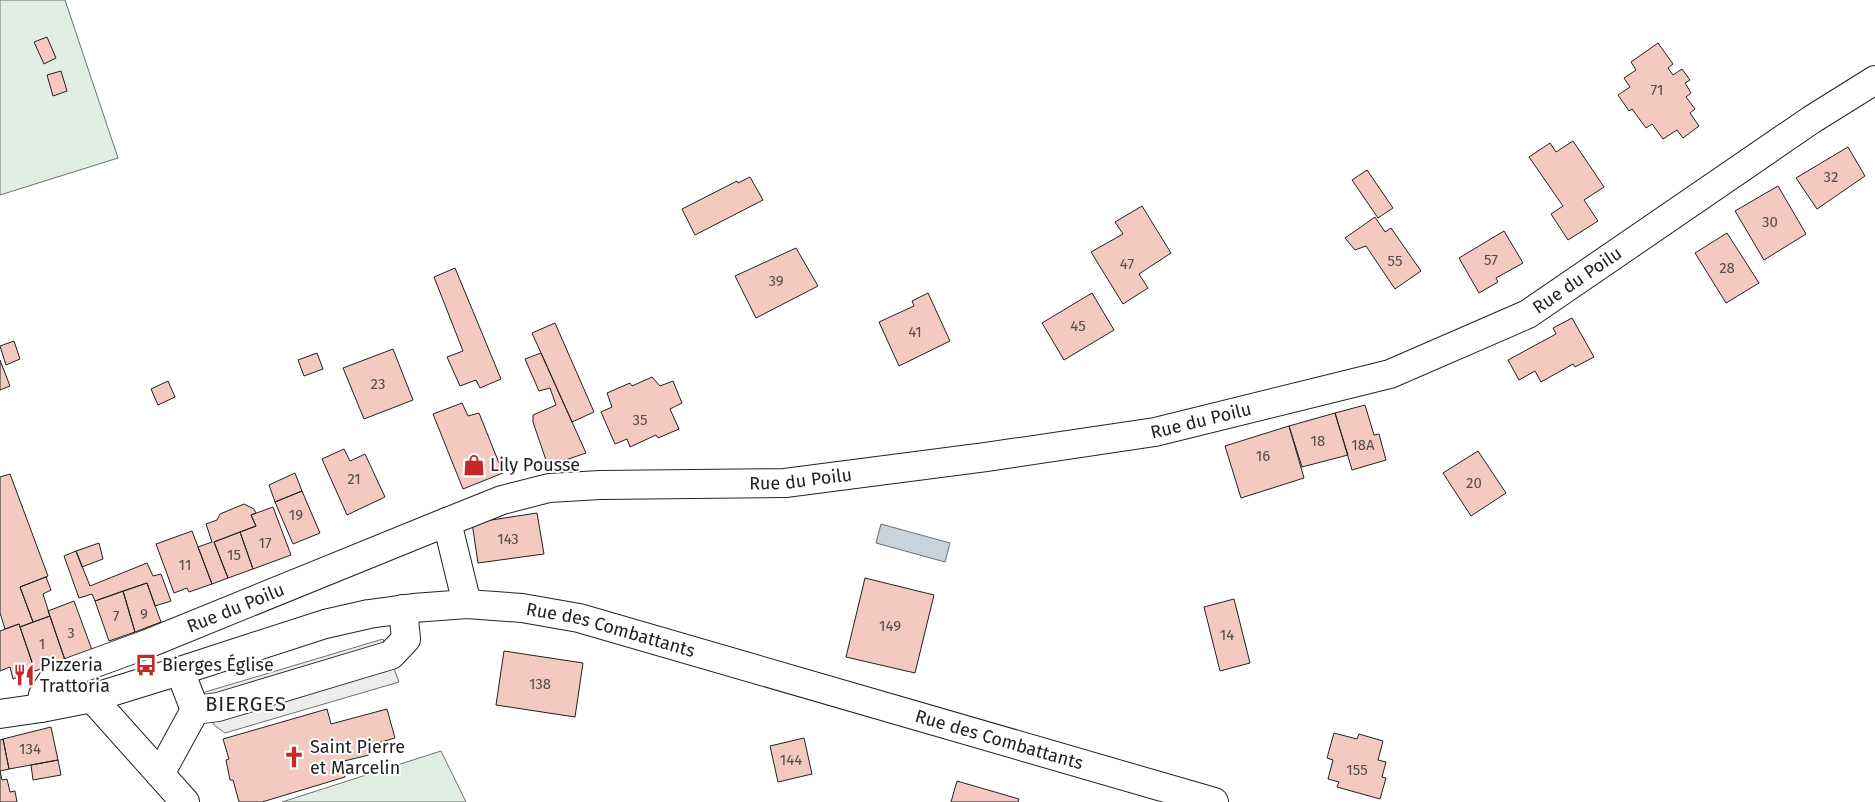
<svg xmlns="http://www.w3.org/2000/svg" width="1875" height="802" viewBox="0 0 1875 802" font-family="'Fira Sans',sans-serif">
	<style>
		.green { fill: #e0efe3; stroke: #6f6f6f }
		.parking { fill: #ededed; stroke: #6f6f6f }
		.water { fill: #c7d3dd; stroke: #6f6f6f }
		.building { fill: #f3c9c0; stroke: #222 }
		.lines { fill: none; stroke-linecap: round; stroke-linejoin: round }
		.minor-casing { stroke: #222; stroke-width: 30 }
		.minor { stroke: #fff; stroke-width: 28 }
		.labels { text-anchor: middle; stroke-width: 4; stroke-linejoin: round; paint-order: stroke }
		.number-label { font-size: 15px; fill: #564c4a }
		.street-label { font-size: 18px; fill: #222; stroke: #fff }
		.poi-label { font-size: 18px; fill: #222; stroke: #fff; text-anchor: start }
		.quarter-label { font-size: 20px; letter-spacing: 1px; fill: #222; stroke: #fff }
	</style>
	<rect width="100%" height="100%" fill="#fff"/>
	<path class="green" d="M0 0H65L118 158 0 195Z
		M441 751 466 802H282Z"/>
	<path class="parking" d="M383 639 399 682 225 733 214 725 202 693Z"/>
	<path class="water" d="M881 524 950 543 945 562 876 543Z"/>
	<path class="building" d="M47 37 56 58 44 64 34 42Z
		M1658 43 1673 64 1668 68 1673 75 1682 69 1690 80 1685 83 1691 93 1686 97 1695 109 1690 113 1699 126 1683 138 1677 130 1663 139 1652 124 1646 128 1632 109 1629 111 1618 95 1630 87 1624 78 1636 70 1631 62Z
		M61 71 67 91 53 96 47 75Z
		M1573 141 1604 187 1584 200 1598 221 1568 240 1551 214 1563 206 1529 157 1550 143 1556 152Z
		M1848 147 1865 176 1817 209 1796 178Z
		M1367 170 1393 208 1378 218 1352 180Z
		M750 177 763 200 695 235 682 209 737 181 738 183Z
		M1778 186 1806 234 1764 260 1735 211Z
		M1142 206 1171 253 1139 274 1148 288 1123 304 1091 252 1123 234 1115 222Z
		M1375 217 1385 232 1391 228 1421 271 1395 289 1366 246 1355 250 1345 238Z
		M1504 231 1523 263 1496 278 1498 282 1479 293 1459 258Z
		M1727 233 1759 283 1726 303 1695 253Z
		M796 248 818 286 756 318 735 276Z
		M455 268 501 379 480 388 476 380 460 386 447 357 463 351 434 277Z
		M928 293 950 341 899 366 879 322 914 306 912 301Z
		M1092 293 1114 330 1064 360 1042 323Z
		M1572 318 1594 357 1575 367 1573 364 1541 382 1535 371 1519 380 1508 360 1556 334 1553 328Z
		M555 323 594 412 572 422 532 333Z
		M14 341 20 359 6 365 0 346Z
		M393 349 413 400 364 419 343 368Z
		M317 353 323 369 304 376 298 360Z
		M541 353 586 453 548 466 533 422V415L556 405 550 388 539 391 525 359Z
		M0 360 10 386 0 390Z
		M652 377 660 386 673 381 682 403 670 409 679 429 658 438 656 435 630 447 627 439 615 444 601 412 612 407 607 393 630 383 632 386Z
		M168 381 175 397 158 405 151 389Z
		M462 403 468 416 479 413 503 473 463 489 433 414Z
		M1365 405 1374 435 1379 434 1386 460 1352 470 1335 413Z
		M1335 413 1348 455 1302 467 1289 426Z
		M1289 426 1304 478 1241 498 1225 446Z
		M344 449 350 461 365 454 385 497 347 515 322 459Z
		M1478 451 1506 493 1471 516 1443 473Z
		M295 473 302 491 275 502 269 485Z
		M10 474 48 576 20 587 33 622 20 627 19 624 5 629 0 613V477Z
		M302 491 320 533 293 544 275 502Z
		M244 504 254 509 256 513 251 515 256 526 214 542 228 578 212 584 198 547 212 542 206 524 217 520 220 514Z
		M273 507 291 555 253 569 240 532 256 526 251 515Z
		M537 513 544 554 478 563 472 523Z
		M192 531 212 584 189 592 187 588 174 593 156 544Z
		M240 532 253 569 228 578 214 542Z
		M99 543 103 559 82 567 76 551Z
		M76 551 90 586 147 563 153 576 161 574 171 601 155 606 147 583 95 601 92 594 79 598 64 556Z
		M46 577 51 590 43 594 50 616 33 622 20 587Z
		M865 578 934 595 915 673 846 657Z
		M147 583 161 622 135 632 123 591Z
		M123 591 135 632 109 641 95 601Z
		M1234 599 1250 663 1220 671 1204 607Z
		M74 601 92 650 65 660 48 611Z
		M50 616 65 660 35 671 20 627Z
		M19 624 35 671 13 679 10 667 0 671V631Z
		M504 651 583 663 575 717 496 705Z
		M327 709 331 724 387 709 395 738 374 744 369 755 340 762 345 777 262 802H239L233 780H230L226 760 229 759 223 739Z
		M51 727 58 760 9 769 3 739Z
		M1334 733 1357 739 1359 734 1383 741 1378 760 1386 762 1382 777 1386 778 1380 799 1337 787 1339 782 1328 779 1333 760 1327 758Z
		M804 738 812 774 778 782 770 746Z
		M3 739 9 769 0 771V740Z
		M58 760 61 775 33 780 31 765Z
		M0 771 2 780 7 779 10 792 15 791 17 802H0Z
		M957 781 1019 799 1018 802H951Z"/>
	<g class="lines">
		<g class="minor-casing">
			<g id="minor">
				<path id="s1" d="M467 604 447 522 502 500 549 488 600 485 785 483 986 457 1155 432 1390 374 1528 314 1811 120 1875 80"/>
				<path d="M180 671 195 710 218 707 391 655 406 639 403 609"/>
				<path d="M92 698 185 802"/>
				<path id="s2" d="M41 708 43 695 54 678 147 644 447 522"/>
				<path id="s3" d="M0 714 41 708 92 698 189 668 325 624 369 614 413 608 467 604 522 608 579 618 1214 802"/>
				<path d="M160 774 195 710"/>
			</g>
		</g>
		<use href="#minor" class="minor"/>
	</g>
	<defs>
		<g id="shop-bare" transform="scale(1.725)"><path d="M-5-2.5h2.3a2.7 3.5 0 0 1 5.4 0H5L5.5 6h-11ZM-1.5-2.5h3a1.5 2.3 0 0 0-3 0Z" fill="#c62828" stroke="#fff" stroke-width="2.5" paint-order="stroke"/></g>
		<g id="bus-bare" transform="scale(1.725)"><path d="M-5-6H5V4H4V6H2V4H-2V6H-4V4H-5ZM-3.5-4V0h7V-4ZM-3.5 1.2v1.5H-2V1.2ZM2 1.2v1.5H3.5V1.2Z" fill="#c62828" stroke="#fff" stroke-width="2.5" paint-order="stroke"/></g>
		<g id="restaurant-bare" transform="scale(1.725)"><path d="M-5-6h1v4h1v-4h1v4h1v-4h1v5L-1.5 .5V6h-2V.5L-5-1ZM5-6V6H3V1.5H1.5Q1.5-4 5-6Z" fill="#c62828" stroke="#fff" stroke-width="2.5" paint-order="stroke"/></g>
		<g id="church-bare" transform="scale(1.725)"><path d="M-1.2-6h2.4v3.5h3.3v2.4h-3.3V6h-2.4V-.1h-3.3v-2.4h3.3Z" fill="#c62828" stroke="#fff" stroke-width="2.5" paint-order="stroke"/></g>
	</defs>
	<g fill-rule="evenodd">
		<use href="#shop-bare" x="474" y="465"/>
		<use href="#bus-bare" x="146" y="665"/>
		<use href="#restaurant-bare" x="24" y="675"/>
		<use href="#church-bare" x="294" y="757"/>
	</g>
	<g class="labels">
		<g class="number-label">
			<text x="1657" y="95">71</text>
			<text x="1831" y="182">32</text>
			<text x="1770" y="227">30</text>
			<text x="1491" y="265">57</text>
			<text x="1395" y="266">55</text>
			<text x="1127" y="269">47</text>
			<text x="1727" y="273">28</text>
			<text x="776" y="286">39</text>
			<text x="1078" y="331">45</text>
			<text x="915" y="337">41</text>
			<text x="378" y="389">23</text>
			<text x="640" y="425">35</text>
			<text x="1318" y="446">18</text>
			<text x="1363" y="450">18A</text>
			<text x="1263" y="461">16</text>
			<text x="354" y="484">21</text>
			<text x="1474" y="488">20</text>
			<text x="296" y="520">19</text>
			<text x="508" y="544">143</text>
			<text x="265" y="548">17</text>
			<text x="234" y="560">15</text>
			<text x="185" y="570">11</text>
			<text x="144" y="619">9</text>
			<text x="116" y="621">7</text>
			<text x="890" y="631">149</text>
			<text x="71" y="638">3</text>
			<text x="1227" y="640">14</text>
			<text x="42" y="649">1</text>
			<text x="540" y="689">138</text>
			<text x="30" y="754">134</text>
			<text x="791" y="765">144</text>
			<text x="1357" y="775">155</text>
		</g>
		<g class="street-label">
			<text dy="6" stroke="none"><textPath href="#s1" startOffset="1254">Rue du Poilu</textPath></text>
			<text dy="6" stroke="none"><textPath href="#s1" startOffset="849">Rue du Poilu</textPath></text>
			<text dy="6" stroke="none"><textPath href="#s1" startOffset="444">Rue du Poilu</textPath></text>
			<text dy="6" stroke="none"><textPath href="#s2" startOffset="228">Rue du Poilu</textPath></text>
			<text dy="6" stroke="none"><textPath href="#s3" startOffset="628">Rue des Combattants</textPath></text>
			<text dy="6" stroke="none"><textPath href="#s3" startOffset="1032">Rue des Combattants</textPath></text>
		</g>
		<g class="poi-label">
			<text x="490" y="471">Lily Pousse</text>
			<text x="40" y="671">Pizzeria<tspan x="40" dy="21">Trattoria</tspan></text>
			<text x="162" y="671">Bierges Église</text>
			<text x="310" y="753">Saint Pierre<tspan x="310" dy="21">et Marcelin</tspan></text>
		</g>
		<g class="quarter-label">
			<text x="246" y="711">BIERGES</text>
		</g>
	</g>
</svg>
